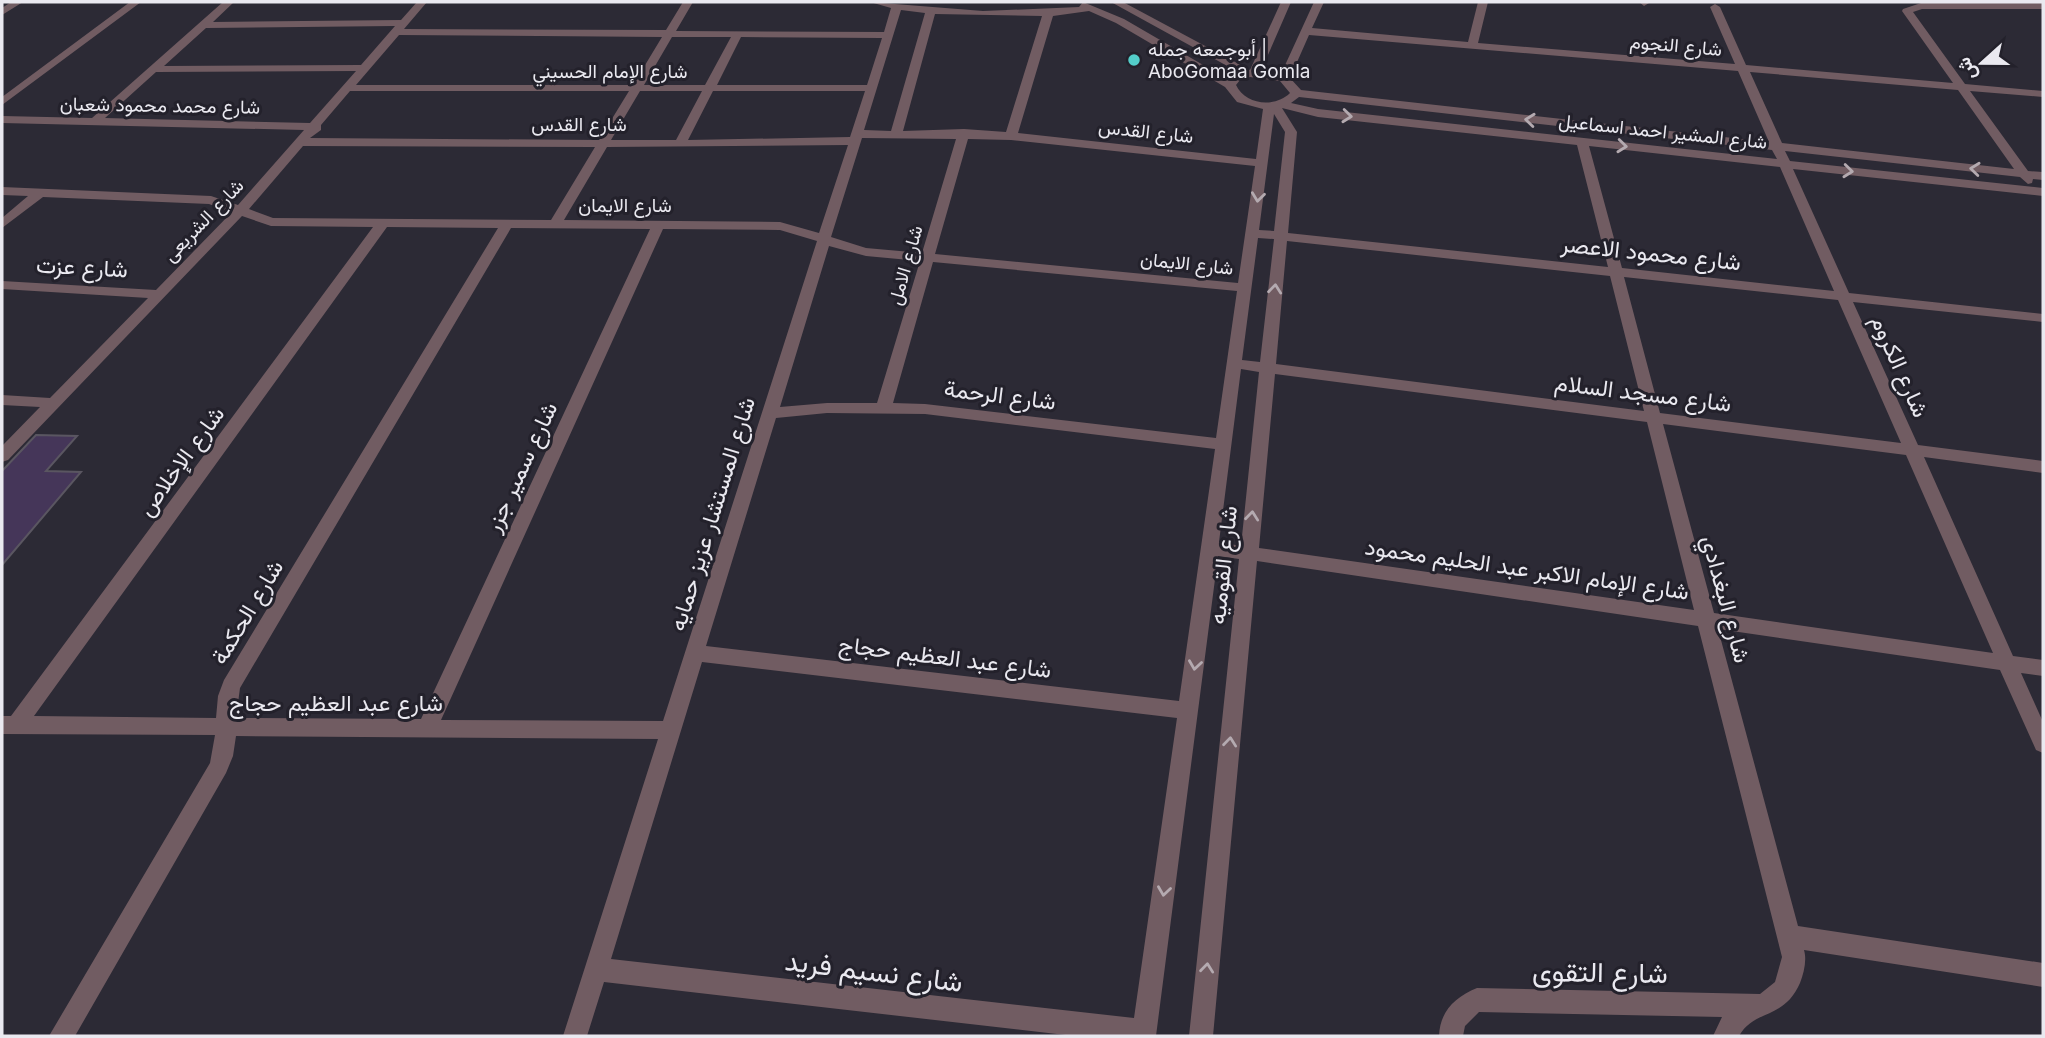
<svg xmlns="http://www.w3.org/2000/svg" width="2045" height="1038" viewBox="0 0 2045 1038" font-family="Inter,Vazirmatn,sans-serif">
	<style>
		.building { fill: #453659; stroke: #5a5661; stroke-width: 2 }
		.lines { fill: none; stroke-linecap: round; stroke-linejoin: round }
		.minor { fill: #715c62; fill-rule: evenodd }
		.oneway { stroke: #b4aab0 }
		.poi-dot { fill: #53cdc9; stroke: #23212b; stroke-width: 2.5 }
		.labels { text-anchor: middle; stroke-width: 6; stroke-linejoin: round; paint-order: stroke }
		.far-street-label { font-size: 19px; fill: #eae9f0; stroke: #23212b }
		.far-poi-label { font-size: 19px; fill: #eae9f0; stroke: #23212b; text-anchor: start }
		.street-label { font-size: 23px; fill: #eae9f0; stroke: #23212b }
		.near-street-label { font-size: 28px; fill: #eae9f0; stroke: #23212b }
	</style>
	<rect width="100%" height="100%" fill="#2c2a35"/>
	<path class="building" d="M36 435 77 436 46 471 81 472 2 565V471Z"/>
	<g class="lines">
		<path class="minor" d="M11 2H23L2 15V8Z
			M130 2H141L2 105V97Z
			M223 2H234L213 22 401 20 417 2H427L404 29 666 30 683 2H693L676 31 884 32 891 8 870 2 983 11 1079 7 1083 2 1124 19 1229 80 1240 73 1111 2H1123L1250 70 1281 2H1291L1261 71 1281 74 1314 2H1324L1312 28 1468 42 1478 2H1488L1478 43 1735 64 1710 7 1715 4 1720 7 1746 65 1953 83 1902 11 1903 9 1921 3H2043V9H1922L1913 12 1965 84 2043 91V97L1970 91 2028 171 2043 172V180L2033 179 2032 183 2028 184 2020 177 1785 151 1790 161 2043 188V196L1793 169 1849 293 2043 314V322L1853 302 1918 445 2043 461V473L1924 457 2013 656 2043 660V676L2021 673 2043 722V753L2036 750 2000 670 1718 629 1798 926 2043 963V987L1804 950C1807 960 1804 973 1800 983 1784 1020 1754 1009 1739 1036H1713L1722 1017 1479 1012 1465 1026 1463 1036H1439C1440 1011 1455 997 1477 988L1760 994 1775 982 1782 957 1698 626 1257 561 1213 1036H1189L1239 559 1218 556 1156 1036H1074L604 982 587 1036H563L658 739 236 736 233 756 226 773 75 1036H49L210 763 215 735 2 734V716H11L373 227 271 226 242 216 8 460 2 462V446L40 407 2 405V395L50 398 148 298 2 289V281L156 290 232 212 209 204 43 197 2 228V218L28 196 2 195V187L211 196 238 205 304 130 2 123V116L92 118ZM901 10 925 13 891 131 864 130ZM1089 11 1116 23 1225 87 1237 102 1263 109 1256 159 1018 133 1053 16ZM935 14 1042 16 1006 132 964 129 903 131ZM395 26 361 65 164 66 206 28ZM399 35 662 37 633 85H356ZM1309 35 1738 71 1769 142 1301 90 1290 78ZM672 37H731L705 85H644ZM741 37 882 38 867 85H717ZM356 71 310 123 105 118 156 72ZM1750 72 1958 90 2014 169 1782 143ZM1250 77 1280 81 1290 93C1275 108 1245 105 1236 85L1240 80ZM350 91H629L599 140 310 138 321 130V125ZM640 91H702L676 140H611ZM713 91H865L850 137 688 140ZM1299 97 1772 150 1777 159 1318 109 1291 103ZM1282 108 1318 117 1577 145 1608 267 1288 233 1297 132ZM1274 114 1285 132 1274 231 1259 230ZM862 138 956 139 922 253 866 248 831 237ZM968 139 1011 140 1255 166 1238 283 935 254ZM848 145 819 233 780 222 564 220 607 147ZM303 146 595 147 551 220 273 218 249 209ZM1589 146 1780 167 1834 291 1622 268ZM387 227 498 228 224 680 218 696 216 718 34 716ZM511 228 650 229 421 719 236 718 240 688ZM663 229 780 230 817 241 663 721 441 720ZM1258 238 1274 239 1260 362 1242 360ZM1287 241 1610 276 1644 411 1276 364ZM829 246 866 256 920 261 877 403H827L780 407ZM933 262 1237 291 1216 438 925 404 893 403ZM1624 277 1838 300 1901 443 1660 413ZM1241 369 1259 372 1241 546 1219 542ZM1275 374 1647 422 1694 610 1259 548ZM827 413 925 414 1215 449 1179 701 706 646 776 418ZM1663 424 1906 455 1993 653 1714 613ZM702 662 1177 718 1134 1018 611 959Z
			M1639 2H1649V3L1644 6Z"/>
	</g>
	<defs><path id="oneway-chevron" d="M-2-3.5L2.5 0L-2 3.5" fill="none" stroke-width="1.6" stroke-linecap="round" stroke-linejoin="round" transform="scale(1.75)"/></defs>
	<g class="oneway">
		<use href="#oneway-chevron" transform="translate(1347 116) rotate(6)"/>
		<use href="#oneway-chevron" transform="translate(1530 120) rotate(-174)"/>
		<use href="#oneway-chevron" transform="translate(1622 146) rotate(6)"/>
		<use href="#oneway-chevron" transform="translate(1975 169) rotate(-174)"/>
		<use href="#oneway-chevron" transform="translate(1848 171) rotate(6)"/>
		<use href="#oneway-chevron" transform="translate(1258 197) rotate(97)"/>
		<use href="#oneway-chevron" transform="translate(1275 289) rotate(-84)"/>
		<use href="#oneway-chevron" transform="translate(1252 516) rotate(-84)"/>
		<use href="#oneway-chevron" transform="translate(1195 665) rotate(98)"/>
		<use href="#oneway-chevron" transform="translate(1230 742) rotate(-84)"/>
		<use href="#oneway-chevron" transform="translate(1164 891) rotate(98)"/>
		<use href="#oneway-chevron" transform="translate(1207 968) rotate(-84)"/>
	</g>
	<circle class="poi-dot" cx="1134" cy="60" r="7"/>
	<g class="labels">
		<g class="far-street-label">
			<text transform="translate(1676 45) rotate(5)" y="7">شارع النجوم</text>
			<text x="610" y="78">شارع الإمام الحسيني</text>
			<text transform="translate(160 105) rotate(1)" y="7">شارع محمد محمود شعبان</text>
			<text x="579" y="131">شارع القدس</text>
			<text transform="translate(1146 131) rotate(6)" y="7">شارع القدس</text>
			<text transform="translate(1663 131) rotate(6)" y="7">شارع المشير احمد اسماعيل</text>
			<text x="625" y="212">شارع الايمان</text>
			<text transform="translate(203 220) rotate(-46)" y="7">شارع الشريعى</text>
			<text transform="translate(1187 263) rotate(6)" y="7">شارع الايمان</text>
			<text transform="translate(905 265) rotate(-74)" y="7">شارع الامل</text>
		</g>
		<g class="far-poi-label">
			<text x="1148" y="56">أبوجمعه جمله |<tspan x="1148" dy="22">AboGomaa Gomla</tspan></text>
		</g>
		<g class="street-label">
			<text transform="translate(1651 253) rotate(6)" y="8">شارع محمود الاعصر</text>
			<text transform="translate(82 267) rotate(3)" y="8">شارع عزت</text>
			<text transform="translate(1900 366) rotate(66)" y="8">شارع الكروم</text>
			<text transform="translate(1643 393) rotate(7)" y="8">شارع مسجد السلام</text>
			<text transform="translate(1000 395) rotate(7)" y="8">شارع الرحمة</text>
			<text transform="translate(181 461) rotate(-54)" y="8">شارع الإخلاص</text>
			<text transform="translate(521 467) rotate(-65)" y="8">شارع سمير جزر</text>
			<text transform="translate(712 514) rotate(-73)" y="8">شارع المستشار عزيز حمايه</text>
			<text transform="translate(1223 565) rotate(-84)" y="8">شارع القوميه</text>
			<text transform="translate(1527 569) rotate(8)" y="8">شارع الإمام الاكبر عبد الحليم محمود</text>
			<text transform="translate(1726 599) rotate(75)" y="8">شارع البغدادي</text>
			<text transform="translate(247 612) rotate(-59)" y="8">شارع الحكمة</text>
			<text transform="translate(945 657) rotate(7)" y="8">شارع عبد العظيم حجاج</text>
			<text x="336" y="711">شارع عبد العظيم حجاج</text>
		</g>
		<g class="near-street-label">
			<text transform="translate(874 971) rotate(7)" y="10">شارع نسيم فريد</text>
			<text transform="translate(1600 972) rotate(1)" y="10">شارع التقوى</text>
		</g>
	</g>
	<rect width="2045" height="1038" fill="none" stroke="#eae9f0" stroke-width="7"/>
	<g transform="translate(1982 63) rotate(249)" stroke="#23212b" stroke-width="5" paint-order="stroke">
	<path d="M0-5L12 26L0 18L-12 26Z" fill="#eae9f0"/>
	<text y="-10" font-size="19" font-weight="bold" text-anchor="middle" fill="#eae9f0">ش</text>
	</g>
</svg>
